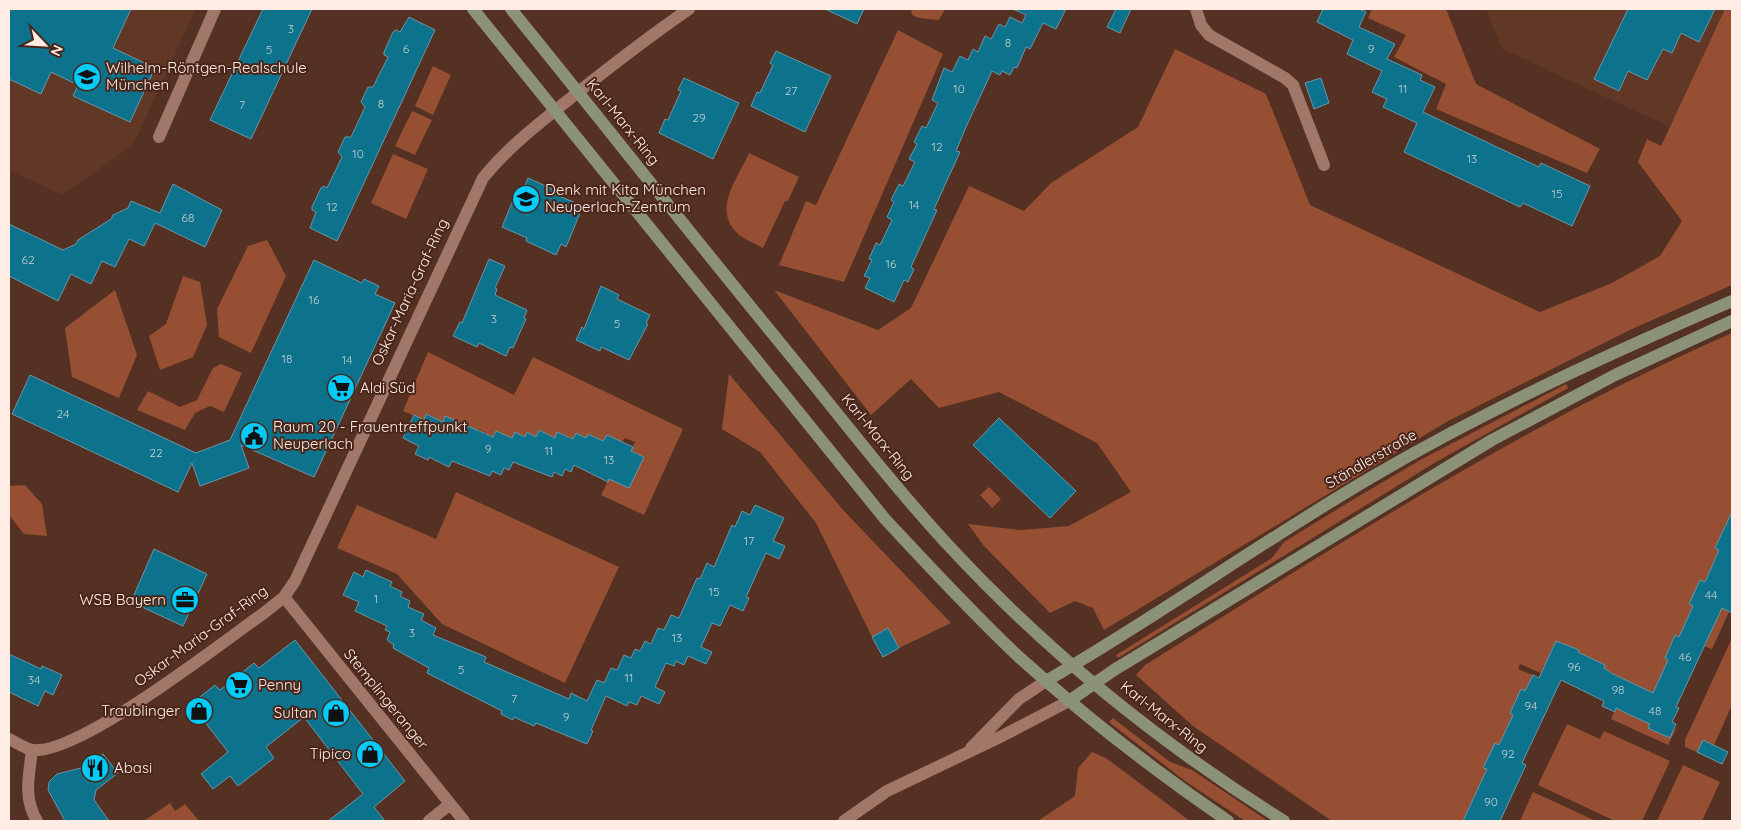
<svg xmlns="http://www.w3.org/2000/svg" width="1741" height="830" viewBox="0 0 1741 830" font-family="Quicksand,sans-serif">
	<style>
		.built { fill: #613726 }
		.green { fill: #964f32 }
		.building { fill: #0d728c; stroke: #6897a8 }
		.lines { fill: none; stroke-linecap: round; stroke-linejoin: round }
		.minor { stroke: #a07768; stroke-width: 12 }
		.secondary { stroke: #8c9278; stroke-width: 12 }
		.labels { text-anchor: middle; stroke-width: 4; stroke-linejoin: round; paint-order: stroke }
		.number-label { font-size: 12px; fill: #c2cecf }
		.poi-label { font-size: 15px; fill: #ffece5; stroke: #492619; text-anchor: start }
		.street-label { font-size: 15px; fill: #ffece5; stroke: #492619 }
	</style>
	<rect width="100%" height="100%" fill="#543123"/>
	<path class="built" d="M9 9H196L133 145 62 195 9 170Z
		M1486 9H1725L1670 127 1502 49Z"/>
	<path class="green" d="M911 9H945L939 20 919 18 912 15Z
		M1372 9H1446L1476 84 1600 149 1587 173 1436 109 1446 84 1394 57 1406 35 1368 18Z
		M1725 9H1732V285L1632 329 1448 421 1104 630 1093 608 1075 601 1050 613 984 546 968 524 1021 530 1069 526 1131 492 1097 443 999 392 939 408 911 379 871 415 774 290 878 330 911 308 969 186 1024 211 1051 183 1138 127 1175 49 1266 94 1310 205 1540 312 1612 283 1660 256 1682 221 1638 162 1647 139 1661 146Z
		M898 30 943 54 844 282 779 265 806 201 816 205Z
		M433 66 451 75 433 115 415 106Z
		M412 111 432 120 415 155 395 146Z
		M749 153 799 177 788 201H785L763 248C755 243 742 239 736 232 713 208 738 178 749 153Z
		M393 154 428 169 406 219 371 203Z
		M267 240 286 276 251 353 219 337 217 309 248 246Z
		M183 276 200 282 207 325 193 357 160 370 149 336 166 324Z
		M115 290 137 355 119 398 72 377 65 328Z
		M1732 333V521L1730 526 1726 524 1715 548 1719 550 1705 582 1700 580 1693 606 1679 637 1675 635 1665 658 1668 660 1651 697 1611 678 1613 673 1604 668 1605 665 1578 652 1579 650 1556 641 1541 673 1520 664 1518 669 1533 675 1499 745 1495 744 1484 767 1487 769 1463 821H1332L1193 726 1136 675 1145 665C1336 546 1525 423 1732 333Z
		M428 352 514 395 533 357 683 429 644 515 601 495 609 479 644 457 631 451 635 442 625 438 622 442 607 435 603 441 589 434 586 438 576 433 573 439 558 432 555 438 539 430 536 437 527 432 525 437 515 432 512 438 496 431 493 437 478 429 475 436 445 417 443 422 427 414 424 420 403 411Z
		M221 364 242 373 224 412 210 406 195 413 185 430 137 410 148 391 180 407 197 400 213 368Z
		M729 374 844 511 951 623 899 648 888 628 872 637 816 523 760 452 722 429Z
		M1566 384 1568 388 1436 462 1118 658 1116 655 1272 558 1284 542 1354 499 1422 459Z
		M25 485 42 504 47 536 24 534 9 515V486Z
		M989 487 1001 499 992 508 980 495Z
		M456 492 619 567 565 683 442 624 397 574 337 548 357 505 436 539Z
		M1722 608 1729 612 1712 649 1704 646Z
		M1732 638V705L1714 745 1703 741 1697 752 1685 747V740Z
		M1616 708 1640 719 1651 721 1648 728 1670 737 1678 725 1668 745 1611 719Z
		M1113 718 1170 762 1192 770 1268 821H1245L1185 781 1109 722Z
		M1567 724 1600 739 1604 731 1670 761 1642 821H1615L1538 785Z
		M1092 752 1106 758 1190 821H1038L1075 796 1078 768Z
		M1683 765 1720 782 1702 821H1657Z
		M1533 792 1596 821H1520Z
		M170 803 175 811 185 804 199 821H144Z"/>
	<path class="building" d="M9 9H131L113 48 155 68 130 122 73 96 78 85 51 72 41 94 9 79Z
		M263 9H312L251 139 210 120Z
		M825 9H864L857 24Z
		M1013 9H1066L1056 29 1043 23 1030 49 1026 47 1017 68 1014 67 1010 75 1002 71 1000 75 992 71 966 127 956 151 960 152 934 209 937 210 911 267 914 269 908 282 904 280 894 302 865 288 870 278 864 276 872 260 869 259 876 243 880 245 892 220 887 217 894 202 891 200 899 184 903 186 915 162 909 159 917 144 914 142 922 126 926 128 938 103 932 100 944 68 952 72 960 56 968 60 973 49 978 52 985 36 991 39 999 24 1005 27 1010 17 1022 23 1026 15Z
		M1116 9H1131L1120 33 1107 27Z
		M1323 9H1359L1366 12 1359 27 1395 44 1387 59 1422 75 1420 80 1435 87 1423 112 1539 167 1541 163 1590 186 1572 226 1523 203 1520 207 1404 152 1417 123 1383 107 1387 99 1372 92 1382 71 1347 54 1353 40 1317 22Z
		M1628 9H1715L1699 42 1681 33 1672 53 1663 49 1647 80 1628 71 1619 91 1594 79Z
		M409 17 435 30 337 241 310 228 316 212 312 210V207L321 188 324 186 327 188 342 157 338 152 345 137H351L365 107 361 102 368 87H373L388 57 384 55V52L393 32 396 30 400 32Z
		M776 51 831 76 805 132 751 106 757 92 760 93 773 65 770 63Z
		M684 78 739 103 713 159 659 133 665 119 668 120 681 91 678 90Z
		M1321 78 1329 103 1314 109 1305 83Z
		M528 178 561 193 559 196 583 206 566 247 561 244 556 255 526 241 527 238 502 227 514 198 519 200Z
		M173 184 222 210 205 247 155 223 144 246 129 239 115 267 102 261 91 284 71 274 58 301 9 276V224L63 250 76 244 78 240 111 219 113 215 128 208 131 201 160 213Z
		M489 259 505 266 495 288 497 289 495 295 527 310 524 318 526 319 513 348 510 347 506 356 479 343 477 347 453 336 460 322 462 323Z
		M314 260 362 283 364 279 379 286 375 294 395 303 314 477 241 445 249 468 200 486 192 463 178 492 12 414 30 375 196 453 230 440Z
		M601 286 619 295 617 299 650 315 646 323 648 324 629 360 601 347 600 351 576 340 582 327 584 329Z
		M426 414 443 422 445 416 493 437 496 431 512 438 515 432 525 437 527 432 536 437 539 430 555 438 557 432 573 439 576 433 586 438 588 434 603 441 607 435 633 447 631 451 644 457 629 488 609 479 608 482 574 465 571 472 565 469 562 476 554 472 552 477 513 462 509 470 504 468 501 475 492 471 490 476 452 461 449 467 429 457 428 460 415 454 419 446 403 438 414 415 424 420Z
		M999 418 1076 491 1050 518 973 445Z
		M755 505 784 518 773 541 785 546 779 559 766 553 746 597 749 598 743 611 730 605 720 626 712 623 701 647 712 652 706 664 688 656 684 665 676 661 674 666 666 663 655 687 665 692 659 704 641 696 637 705 629 702 627 706 606 696 591 730 593 731 587 744 536 723 534 726 514 717 513 720 501 714 502 711 427 673 429 668 393 648 394 645 387 640 390 632 385 630 387 626 355 611 359 602 343 595 354 572 363 577 366 570 392 582 390 586 402 592 400 596 410 601 408 607 424 614 421 620 436 628 433 635 486 657 484 662 569 699 571 693 587 701 597 680 604 683 611 668 617 670 624 655 631 658 635 649 640 651 645 641 651 644 658 628 664 630 671 615 679 618 697 578 700 579 707 563 714 567 732 525 735 527 742 511 750 515Z
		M1732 512V613L1722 608 1676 707 1679 708 1672 722 1676 724 1670 738 1648 728 1650 724 1630 715 1616 708 1615 712 1602 706 1604 701 1561 680 1522 763 1526 765 1500 821H1463L1487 769 1483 768 1495 743 1499 745 1513 715 1510 713 1521 689 1525 691 1533 675 1539 678 1556 641 1579 650 1578 652 1605 665 1604 668 1613 674 1653 693 1668 660 1665 658 1675 635 1679 637 1693 606 1689 604 1700 580 1705 582 1719 550 1715 548Z
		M154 549 207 574 183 626 131 602Z
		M888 628 899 648 883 657 872 637Z
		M295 640 405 781 374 807 385 821H328L363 794 304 717 266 747 274 758 238 786 230 776 213 789 201 774 228 752 191 704 215 685 220 690 254 663 259 668Z
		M9 654 41 669 42 666 62 675 53 695 45 691 38 706 9 692Z
		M1703 740 1728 752 1722 764 1697 752Z
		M103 754 118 773 96 790 94 800 109 821H65L48 790 49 782 57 774 85 767Z"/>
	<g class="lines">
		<path class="minor" d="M1196 9 1201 25 1209 35 1285 78 1293 85 1324 165
			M159 137 215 9
			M284 597 464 821
			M9 739C16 742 25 749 33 750 79 755 221 643 264 613L284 597 295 581 483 178C507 148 537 125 567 101 607 69 647 38 689 9
			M971 748 1019 699 1046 681
			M32 750C29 776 23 798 37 821
			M429 821 450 804
			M844 821 887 791 1000 737 1069 701"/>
		<path class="secondary" d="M473 9 885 519C929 566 972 613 1019 657 1085 717 1155 771 1228 821
			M511 9C601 120 690 233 781 344 836 411 889 481 948 545 1046 651 1161 744 1284 821
			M1046 681C1159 616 1265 539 1377 474 1492 407 1611 353 1732 301
			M1069 701 1114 670 1492 440 1617 374 1732 321"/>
	</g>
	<defs>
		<g id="school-disc" transform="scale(1.4375)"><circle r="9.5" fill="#02cbf9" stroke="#492619"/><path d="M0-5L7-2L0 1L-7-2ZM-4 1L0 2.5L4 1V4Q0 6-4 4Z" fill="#111"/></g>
		<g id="supermarket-disc" transform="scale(1.4375)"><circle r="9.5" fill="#02cbf9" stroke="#492619"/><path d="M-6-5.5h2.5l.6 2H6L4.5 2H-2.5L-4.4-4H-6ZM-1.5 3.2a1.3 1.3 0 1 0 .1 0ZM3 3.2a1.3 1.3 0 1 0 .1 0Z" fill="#111"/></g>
		<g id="civic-disc" transform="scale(1.4375)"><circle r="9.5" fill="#02cbf9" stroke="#492619"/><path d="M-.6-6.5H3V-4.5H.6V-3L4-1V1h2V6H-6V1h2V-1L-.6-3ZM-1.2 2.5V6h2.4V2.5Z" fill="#111"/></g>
		<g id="office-disc" transform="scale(1.4375)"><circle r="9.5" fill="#02cbf9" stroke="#492619"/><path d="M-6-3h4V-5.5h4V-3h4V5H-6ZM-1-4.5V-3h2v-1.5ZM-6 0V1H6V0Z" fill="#111"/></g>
		<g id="shop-disc" transform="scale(1.4375)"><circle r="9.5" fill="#02cbf9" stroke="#492619"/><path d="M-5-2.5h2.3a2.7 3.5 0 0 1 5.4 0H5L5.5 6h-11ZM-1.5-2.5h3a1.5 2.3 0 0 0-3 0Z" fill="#111"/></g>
		<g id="restaurant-disc" transform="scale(1.4375)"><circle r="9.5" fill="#02cbf9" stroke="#492619"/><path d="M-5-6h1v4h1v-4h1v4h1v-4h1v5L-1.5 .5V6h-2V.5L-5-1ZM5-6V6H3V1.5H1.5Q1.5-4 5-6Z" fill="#111"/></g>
	</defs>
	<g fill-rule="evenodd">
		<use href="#school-disc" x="87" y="77"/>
		<use href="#school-disc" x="526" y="199"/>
		<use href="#supermarket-disc" x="341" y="388"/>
		<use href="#civic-disc" x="254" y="436"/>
		<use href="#office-disc" x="185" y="600"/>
		<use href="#supermarket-disc" x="239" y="685"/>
		<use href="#shop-disc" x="199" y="711"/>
		<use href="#shop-disc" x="336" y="713"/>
		<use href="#shop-disc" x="370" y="754"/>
		<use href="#restaurant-disc" x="95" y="768"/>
	</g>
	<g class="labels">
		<g class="number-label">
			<text x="291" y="33">3</text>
			<text x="1008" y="47">8</text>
			<text x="406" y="53">6</text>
			<text x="1371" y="53">9</text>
			<text x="269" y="54">5</text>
			<text x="959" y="93">10</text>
			<text x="1403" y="93">11</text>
			<text x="791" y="95">27</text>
			<text x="381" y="108">8</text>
			<text x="242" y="109">7</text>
			<text x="699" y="122">29</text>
			<text x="937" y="151">12</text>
			<text x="358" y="158">10</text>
			<text x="1472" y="163">13</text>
			<text x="1557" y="198">15</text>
			<text x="914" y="209">14</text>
			<text x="332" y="211">12</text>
			<text x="188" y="222">68</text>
			<text x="28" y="264">62</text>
			<text x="891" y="268">16</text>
			<text x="314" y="304">16</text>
			<text x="494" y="323">3</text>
			<text x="617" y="328">5</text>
			<text x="287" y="363">18</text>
			<text x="347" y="364">14</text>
			<text x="63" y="418">24</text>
			<text x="488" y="453">9</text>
			<text x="549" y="455">11</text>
			<text x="156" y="457">22</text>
			<text x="609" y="464">13</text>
			<text x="749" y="545">17</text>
			<text x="714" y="596">15</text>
			<text x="1711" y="599">44</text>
			<text x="376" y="603">1</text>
			<text x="412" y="637">3</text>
			<text x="677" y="642">13</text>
			<text x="1685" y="661">46</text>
			<text x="1574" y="671">96</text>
			<text x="461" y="674">5</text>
			<text x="629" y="682">11</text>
			<text x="34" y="684">34</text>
			<text x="1618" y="694">98</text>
			<text x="514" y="703">7</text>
			<text x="1531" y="710">94</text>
			<text x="1655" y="715">48</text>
			<text x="566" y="721">9</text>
			<text x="1508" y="758">92</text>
			<text x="1491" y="806">90</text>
		</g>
		<g class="poi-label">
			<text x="106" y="73">Wilhelm-Röntgen-Realschule<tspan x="106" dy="17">München</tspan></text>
			<text x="545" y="195">Denk mit Kita München<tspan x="545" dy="17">Neuperlach-Zentrum</tspan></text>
			<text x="360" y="393">Aldi Süd</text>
			<text x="273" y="432">Raum 20 - Frauentreffpunkt<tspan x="273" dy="17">Neuperlach</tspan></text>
			<text x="166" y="605" text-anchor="end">WSB Bayern</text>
			<text x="258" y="690">Penny</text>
			<text x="180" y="716" text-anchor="end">Traublinger</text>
			<text x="317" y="718" text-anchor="end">Sultan</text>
			<text x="351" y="759" text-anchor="end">Tipico</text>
			<text x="114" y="773">Abasi</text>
		</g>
		<g class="street-label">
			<text transform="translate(623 122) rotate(51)" y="5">Karl-Marx-Ring</text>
			<text transform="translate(410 292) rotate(-65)" y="5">Oskar-Maria-Graf-Ring</text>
			<text transform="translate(878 437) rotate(51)" y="5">Karl-Marx-Ring</text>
			<text transform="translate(1371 459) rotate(-30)" y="5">Ständlerstraße</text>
			<text transform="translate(201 636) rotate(-36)" y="5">Oskar-Maria-Graf-Ring</text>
			<text transform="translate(386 699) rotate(51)" y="5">Stemplingeranger</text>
			<text transform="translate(1164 717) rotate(38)" y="5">Karl-Marx-Ring</text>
		</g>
	</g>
	<rect width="1741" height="830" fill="none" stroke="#ffece5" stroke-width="20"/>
	<g transform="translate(45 45) rotate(115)" stroke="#492619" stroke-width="4" paint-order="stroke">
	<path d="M0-4L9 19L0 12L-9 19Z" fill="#ffece5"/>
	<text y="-8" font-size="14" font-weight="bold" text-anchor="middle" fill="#ffece5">N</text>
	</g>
</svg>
